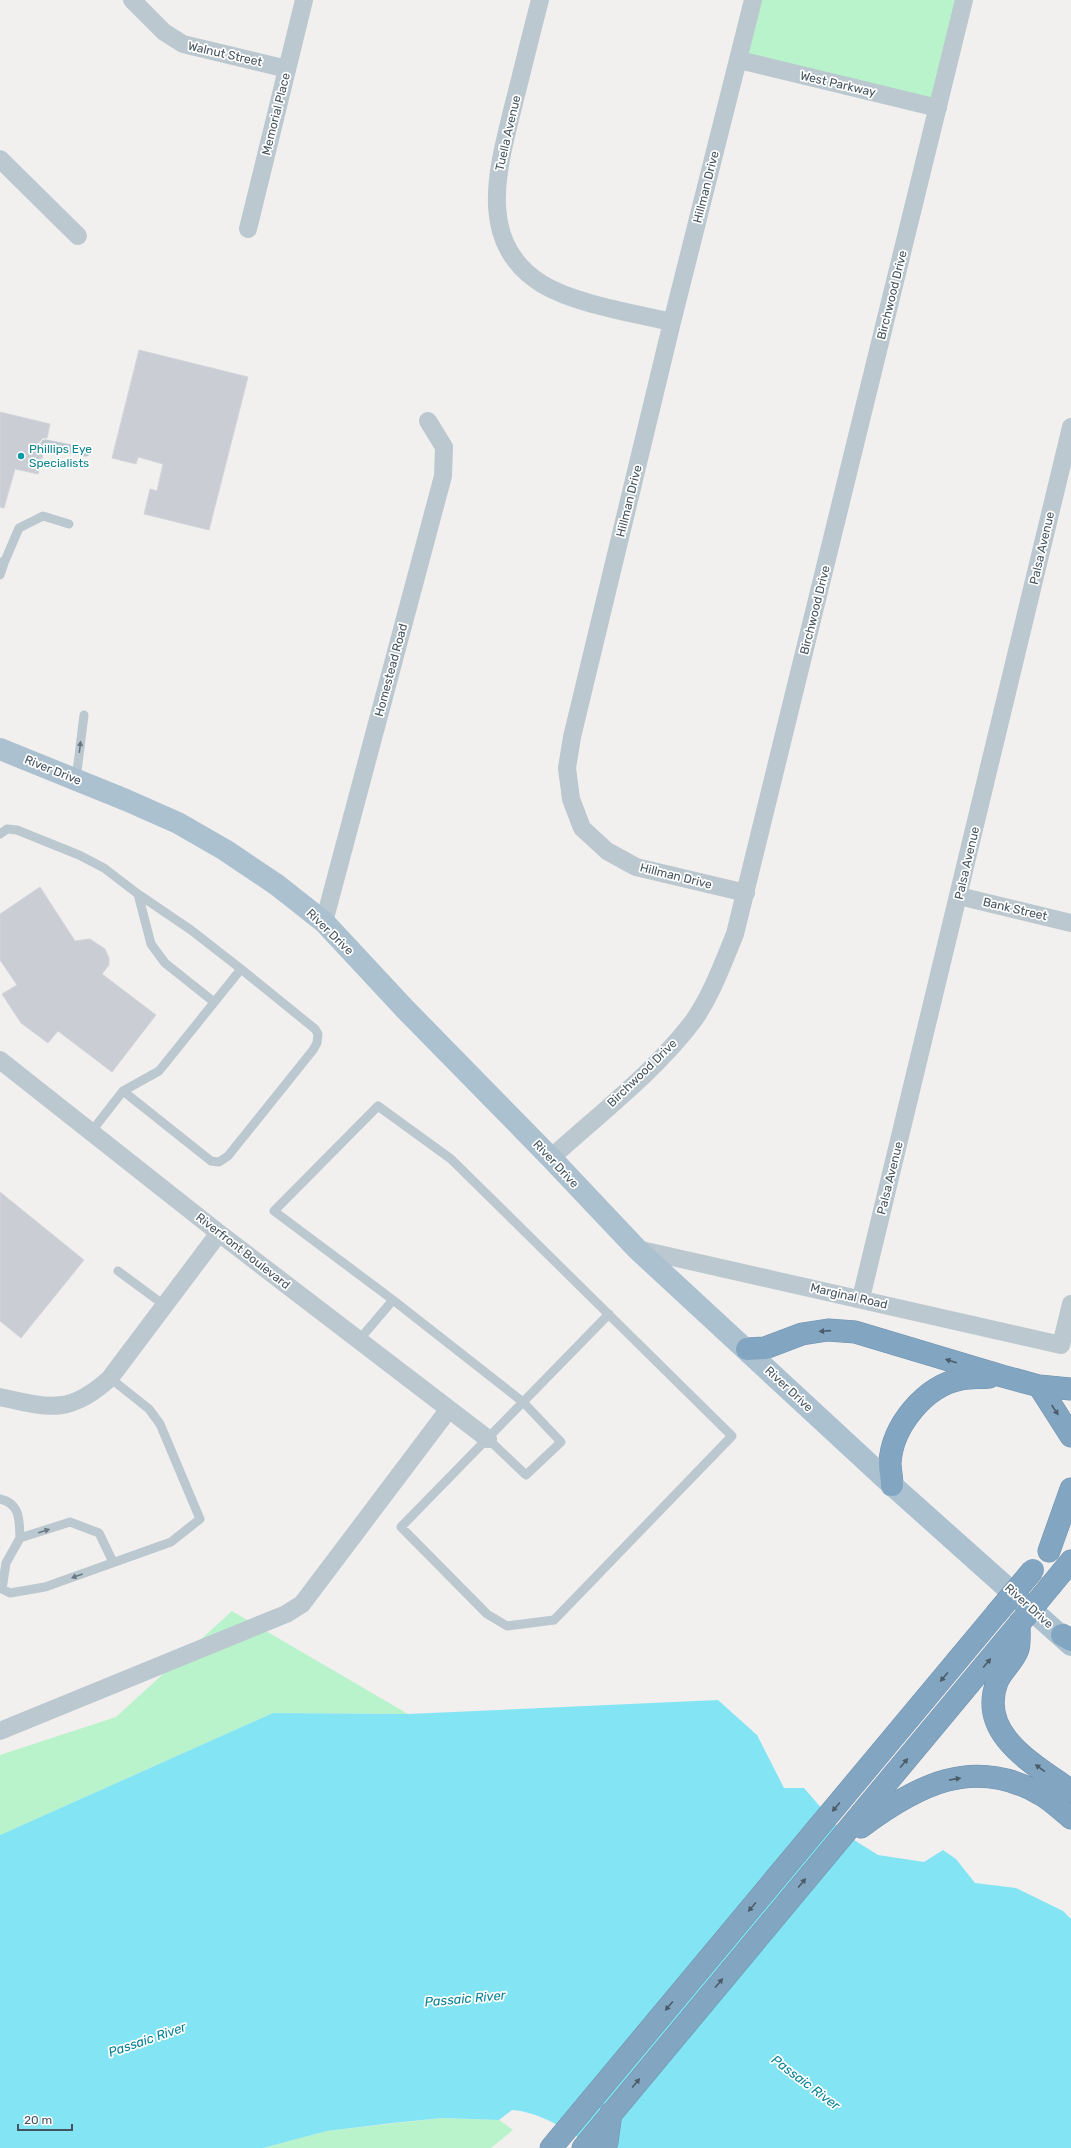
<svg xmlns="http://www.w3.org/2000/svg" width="1071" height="2148" viewBox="0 0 1071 2148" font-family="Rubik,sans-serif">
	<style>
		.green { fill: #b9f3cb }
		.water { fill: #83e5f3 }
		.building { fill: #caced4; stroke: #d2d5db }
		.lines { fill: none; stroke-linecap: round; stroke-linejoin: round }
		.motorway-casing { stroke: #6d91ae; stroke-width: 23 }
		.service { stroke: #bbc8cf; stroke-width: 9 }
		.minor { stroke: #bbc8cf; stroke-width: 18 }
		.primary { stroke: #acc1d0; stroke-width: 22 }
		.motorway { stroke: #82a6c2; stroke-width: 22 }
		.motorway-bridge-casing { stroke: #6d91ae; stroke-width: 23; stroke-linecap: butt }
		.motorway-bridge { stroke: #82a6c2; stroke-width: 22 }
		.oneway { fill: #687780 }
		.oneway2 { fill: #4b5c68 }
		.culture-dot { fill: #0f9aa8; stroke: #fff; stroke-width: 1.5 }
		.labels { text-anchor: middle; stroke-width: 3.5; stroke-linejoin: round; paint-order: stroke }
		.street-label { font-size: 12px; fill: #45545e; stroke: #fff }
		.culture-label { font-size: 12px; fill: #0d838f; stroke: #fff; text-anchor: start }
		.water-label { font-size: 13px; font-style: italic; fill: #038295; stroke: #fff }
	</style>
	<rect width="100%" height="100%" fill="#f2efef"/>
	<path class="green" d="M753 0H964L938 108 739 60Z
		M232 1611 408 1714 273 1713 0 1835V1755L116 1717Z
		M441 2118 499 2120 513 2130 491 2148H263L327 2131Z"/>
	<path class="water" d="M718 1700 757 1735 784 1788H804L843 1833 878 1855 924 1862 943 1850 956 1859 975 1883 1016 1888 1063 1911 1071 1919V2148H594C571 2132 541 2112 512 2110L499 2120 442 2118 393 2123 327 2131 263 2148H0V1835L273 1713 408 1714Z"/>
	<path class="building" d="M139 350 248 377 209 530 144 514 150 489 157 491 163 464 138 457 136 464 112 458Z
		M0 412 50 424 47 438H43L39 442 40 446 44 450 38 474 15 469 4 508 0 507Z
		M40 887 75 941 90 939 105 949 109 958V965L102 974 156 1015 112 1072 58 1031 48 1043 21 1023 2 994 17 985 0 960V914Z
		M0 1192 84 1260 21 1338 0 1321Z"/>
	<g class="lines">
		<g class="motorway-casing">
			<path id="motorway" d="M747 1349 765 1348 802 1334 828 1330 855 1332 1002 1376 1039 1386 1071 1389
				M1039 1386 1071 1436
				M892 1485C892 1478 890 1470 890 1463 892 1426 925 1386 961 1379 970 1377 980 1378 989 1377
				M1049 1551 1071 1489
				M1052 1584 1071 1561
				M1019 1624C1019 1631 1020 1642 1018 1649 1014 1661 1002 1670 997 1682 977 1735 1036 1765 1071 1791
				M1062 1635 1071 1640
				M861 1827C916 1786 973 1755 1040 1794 1051 1800 1061 1810 1071 1818
				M551 2148 996 1614
				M583 2148 1019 1624
				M604 2148 607 2142 611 2113"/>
		</g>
		<path class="service" d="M45 444 86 452
			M0 562 4 563 0 575
			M4 563 19 528 43 516 69 524
			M76 780 84 715
			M0 834 7 829 17 830 79 855 104 868 138 894
			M214 1002 165 963 151 944 138 894 191 930 241 969
			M91 1132 123 1091 159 1071 241 969 315 1029 318 1034 317 1043 313 1050 228 1156 219 1162 211 1161 123 1091
			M118 1271 164 1305
			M393 1300 523 1402 561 1442 526 1475 488 1439
			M359 1340 393 1300 274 1211 378 1106 451 1159 732 1436 554 1620 507 1626 487 1614 401 1527 609 1314
			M110 1378 149 1409 160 1424 200 1519 171 1542 45 1587 10 1593 2 1589 6 1563 20 1538 70 1522 99 1533 113 1562
			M0 1499C21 1504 19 1520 20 1538"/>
		<path class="minor" d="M132 0 164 32 183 44 287 69
			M540 0C531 34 523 68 514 103 499 165 474 242 542 284 575 304 633 313 672 322
			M739 60 938 108
			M0 159 78 236
			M248 229 304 0
			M746 893 636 867 607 851 582 828 571 799 567 768 572 737 672 322 753 0
			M959 896 1071 923
			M324 922 443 476 444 447 428 421
			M0 1060 219 1233 488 1439
			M551 1158C598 1115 657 1070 694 1020 712 994 723 963 735 934L964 0
			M637 1249 1061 1345 1071 1304
			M861 1298 1071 427
			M0 1397C49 1408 70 1415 110 1378L219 1233
			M0 1731 286 1614 302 1604 449 1409"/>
		<path class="primary" d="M0 749 126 800 178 823 225 850 277 885 324 922 405 1009 551 1158 637 1249 892 1485 1071 1645"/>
		<use href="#motorway" class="motorway"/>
		<g class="motorway-bridge-casing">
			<path id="motorway-bridge" d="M996 1614 1033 1570
				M1019 1624 1052 1584"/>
		</g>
		<use href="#motorway-bridge" class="motorway-bridge"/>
	</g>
	<defs><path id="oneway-solid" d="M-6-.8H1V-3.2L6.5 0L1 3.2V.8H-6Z"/></defs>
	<g class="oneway">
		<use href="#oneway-solid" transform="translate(80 747) rotate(-83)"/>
		<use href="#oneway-solid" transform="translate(44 1531) rotate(-17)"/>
		<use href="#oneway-solid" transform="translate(77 1576) rotate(160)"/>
	</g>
	<g class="oneway2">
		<use href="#oneway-solid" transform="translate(825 1331) rotate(176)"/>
		<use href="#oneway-solid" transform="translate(951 1361) rotate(-163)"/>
		<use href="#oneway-solid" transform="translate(1055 1410) rotate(56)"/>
		<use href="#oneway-solid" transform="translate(987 1663) rotate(-50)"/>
		<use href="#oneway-solid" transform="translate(944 1677) rotate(130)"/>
		<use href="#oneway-solid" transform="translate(904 1763) rotate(-50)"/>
		<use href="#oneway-solid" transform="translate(1040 1768) rotate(-144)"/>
		<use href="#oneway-solid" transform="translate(955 1779) rotate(-9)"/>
		<use href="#oneway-solid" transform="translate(836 1807) rotate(130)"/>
		<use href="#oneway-solid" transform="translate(802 1883) rotate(-50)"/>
		<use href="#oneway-solid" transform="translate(752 1907) rotate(130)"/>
		<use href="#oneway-solid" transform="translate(719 1983) rotate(-50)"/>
		<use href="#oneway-solid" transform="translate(669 2006) rotate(130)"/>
		<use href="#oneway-solid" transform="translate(636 2083) rotate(-50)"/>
	</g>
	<circle class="culture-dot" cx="21" cy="456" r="4"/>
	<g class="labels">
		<g class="street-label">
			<text transform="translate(225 54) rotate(13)" y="4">Walnut Street</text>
			<text transform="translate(838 84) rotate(13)" y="4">West Parkway</text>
			<text transform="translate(276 114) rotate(-76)" y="4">Memorial Place</text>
			<text transform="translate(508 133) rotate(-77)" y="4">Tuella Avenue</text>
			<text transform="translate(706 187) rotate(-76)" y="4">Hillman Drive</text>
			<text transform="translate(892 295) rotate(-76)" y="4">Birchwood Drive</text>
			<text transform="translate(629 501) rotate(-76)" y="4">Hillman Drive</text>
			<text transform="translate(1042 548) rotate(-77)" y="4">Palsa Avenue</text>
			<text transform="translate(815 610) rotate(-76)" y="4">Birchwood Drive</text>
			<text transform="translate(391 670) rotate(-75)" y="4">Homestead Road</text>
			<text transform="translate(53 770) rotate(22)" y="4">River Drive</text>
			<text transform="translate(967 863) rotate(-77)" y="4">Palsa Avenue</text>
			<text transform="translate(676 876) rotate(14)" y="4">Hillman Drive</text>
			<text transform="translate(1015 909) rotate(13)" y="4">Bank Street</text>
			<text transform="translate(330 932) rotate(44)" y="4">River Drive</text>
			<text transform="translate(642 1073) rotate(-44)" y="4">Birchwood Drive</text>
			<text transform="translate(556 1164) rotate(47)" y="4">River Drive</text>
			<text transform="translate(890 1178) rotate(-76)" y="4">Palsa Avenue</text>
			<text transform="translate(243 1251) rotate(38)" y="4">Riverfront Boulevard</text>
			<text transform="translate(849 1296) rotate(13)" y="4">Marginal Road</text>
			<text transform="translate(789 1389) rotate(43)" y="4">River Drive</text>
			<text transform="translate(1029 1606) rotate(42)" y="4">River Drive</text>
		</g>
		<g class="culture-label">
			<text x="29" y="453">Phillips Eye<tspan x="29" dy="14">Specialists</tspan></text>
		</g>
		<g class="water-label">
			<text transform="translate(465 1998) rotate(-5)" y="5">Passaic River</text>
			<text transform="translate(147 2039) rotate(-19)" y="5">Passaic River</text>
			<text transform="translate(806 2082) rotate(37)" y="5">Passaic River</text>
		</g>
	</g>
	<path d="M18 2124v6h54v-6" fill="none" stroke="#45545e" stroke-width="2"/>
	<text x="24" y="2124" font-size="12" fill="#45545e" stroke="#ffffff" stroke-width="3" paint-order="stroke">20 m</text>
</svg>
